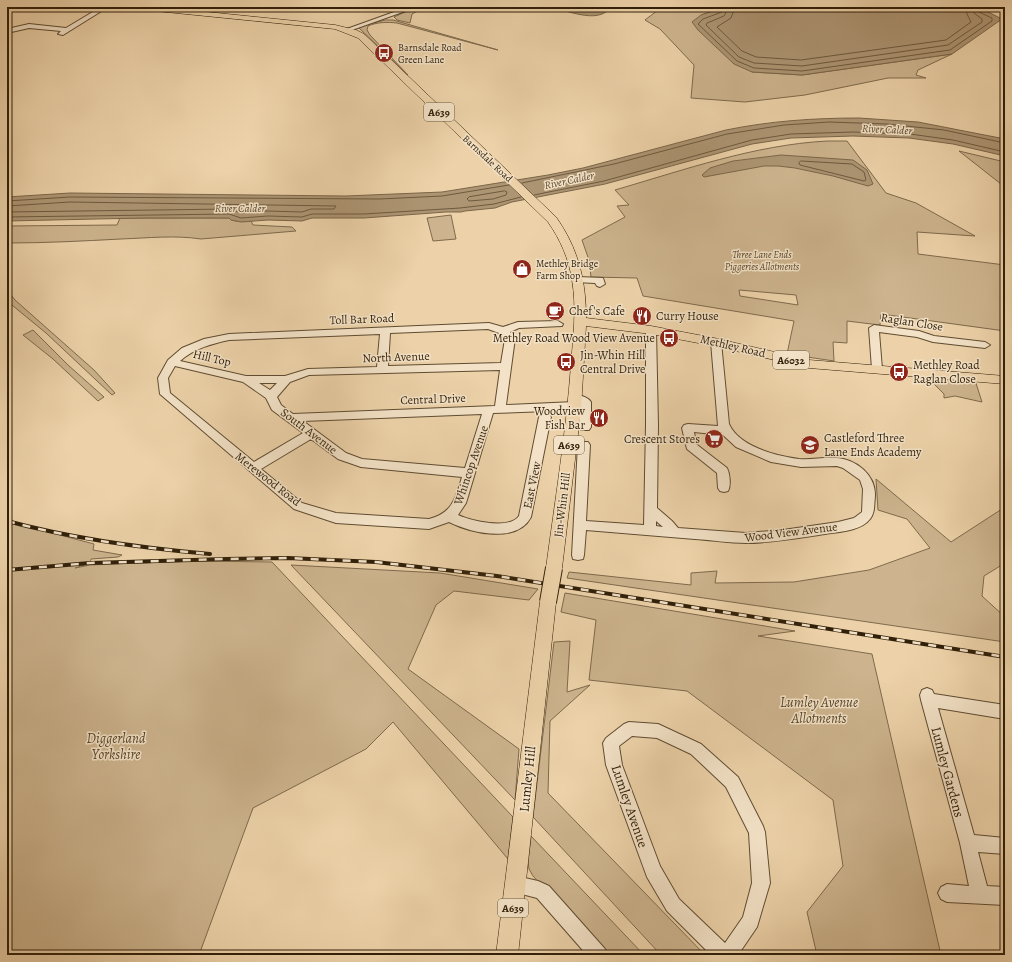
<svg xmlns="http://www.w3.org/2000/svg" width="1012" height="962" viewBox="0 0 1012 962" font-family="Alegreya,serif">
	<style>
		.green { fill: #cdb48e; stroke: #7e6a4c; fill-rule: evenodd }
		.water { fill: #ad9573; stroke: #7b6649 }
		.lines { fill: none; stroke-linecap: round; stroke-linejoin: round }
		.shore { stroke: #6e5a3e; stroke-width: 1 }
		.minor-casing { stroke: #5f4c31; stroke-width: 2 }
		.major-casing { stroke: #301f09; stroke-width: 1 }
		.minor { fill: #f3e2c7; fill-rule: evenodd }
		.major { fill: #edd2a9; fill-rule: evenodd }
		.rail-casing { stroke: #301f09; stroke-width: 4 }
		.rail { stroke: #f3e2c7; stroke-width: 2.5; stroke-dasharray: 8; stroke-linecap: butt }
		.major-bridge-casing { stroke: #301f09; stroke-width: 18; stroke-linecap: butt }
		.major-bridge { stroke: #edd2a9; stroke-width: 16 }
		.labels { text-anchor: middle; stroke-width: 3; stroke-linejoin: round; paint-order: stroke }
		.far-poi-label { font-size: 10px; fill: #301f09; stroke: #f3e2c7; text-anchor: start }
		.far-street-label { font-size: 10px; fill: #301f09; stroke: #f3e2c7 }
		.far-park-label { font-size: 10px; font-style: italic; fill: #57442a; stroke: #f3e2c7 }
		.shield { fill: #f3e2c7; stroke: #6a5a42; stroke-width: 1 }
		.shield-label { font-size: 11px; font-weight: bold; fill: #301f09 }
		.far-water-label { font-size: 11px; font-style: italic; fill: #5c482e; stroke: #f3e2c7 }
		.poi-label { font-size: 12px; fill: #301f09; stroke: #f3e2c7; text-anchor: start }
		.street-label { font-size: 12px; fill: #301f09; stroke: #f3e2c7 }
		.near-park-label { font-size: 14px; font-style: italic; fill: #57442a; stroke: #f3e2c7 }
		.near-street-label { font-size: 14px; fill: #301f09; stroke: #f3e2c7 }
	</style>
	<rect width="100%" height="100%" fill="#edd2a9"/>
	<filter id="stains"><feTurbulence type="fractalNoise" baseFrequency=".005" numOctaves="4"/><feColorMatrix values="0 0 0 0 .2 0 0 0 0 .09 0 0 0 0 .02 0 0 0 .5 -.17"/></filter>
	<radialGradient id="worn" r=".72"><stop offset=".6" stop-color="#630" stop-opacity="0"/><stop offset="1" stop-color="#630" stop-opacity=".3"/></radialGradient>
	<path class="green" d="M416 7H425L412 14 410 23 397 20 394 17Z
		M670 7H725L701 15 752 72 802 75 952 54 918 70 916 75 926 78H888L805 95 745 102 691 98 694 65 660 29 645 20 658 10Z
		M385 20H393L498 50 397 23C387 22 377 22 368 26L367 30 370 35 408 75 358 27Z
		M827 141H847L886 193 916 203 975 236 917 232 918 254 1005 265V331L881 314 880 325 847 321V343L833 342 834 361 787 354 794 321 643 296 637 278 591 277 589 260 582 240 625 217 617 206 629 205 615 190C684 170 754 145 827 141ZM739 290 796 295 798 305 740 296Z
		M959 151 1005 162V188L1001 184Z
		M451 215 456 239 433 241 427 218Z
		M120 218H229C235 223 243 221 251 221L253 225 292 227 296 231 201 239C175 235 148 238 121 239 83 241 45 243 7 243V226L117 225Z
		M7 290 15 300 94 370 115 393 112 395 46 333 7 301Z
		M33 330 68 365 104 397 98 401 53 359 23 335Z
		M930 377 975 380 982 402 955 396 944 398V394L934 384Z
		M876 479 951 542 1005 507V563L984 576 982 596 1005 617V642L567 578 569 572 691 585V573L717 571 715 583 794 582 869 570 930 548 907 519 878 510Z
		M7 521 94 544 93 550 122 555 118 557 91 559 90 563 75 568 90 565 192 561 272 562 513 817 508 859 393 722 366 749 253 808 199 955H7Z
		M291 565 440 573 538 589 529 600 454 591 436 605 408 669 519 749 515 800Z
		M565 593 795 631 758 636 872 654 941 955H817L807 912 843 866 833 800 687 691 589 680 596 620 561 612Z
		M570 641 567 692 590 685 550 721 548 793 705 955H661L533 817 554 642Z
		M531 836 644 955H603L533 876 529 869 528 862Z"/>
	<path class="water" d="M525 7H609L610 8C597 25 566 9 550 8 541 8 534 11 525 7Z
		M725 7H978L1002 19 952 54 802 75 752 72 734 64 698 30 692 22 701 15Z
		M859 118 918 122 1005 139V156L953 144 909 138 853 136 791 138 752 144 605 184 512 202 495 208 465 211 461 212H446L364 218H312L302 221 268 220 241 222 231 220 229 218H142L7 221V197L70 193 346 196 442 192 548 175 583 168 726 130C770 121 814 118 859 118Z
		M781 155 853 160 867 170 873 184 868 186 833 176 795 168 778 166H764L704 177 702 175 710 168 733 161Z"/>
	<g class="lines">
		<path class="shore" d="M563 7C577 11 592 15 605 7
			M724 7 722 12 703 19 698 24 737 61 754 68 802 71 950 50 992 21V18L979 12 977 7
			M729 7 724 16 707 23 706 25 739 57 754 63 802 66 948 45 982 22V19L974 13 972 7
			M735 7 731 18 717 27 742 51 756 57 801 60 946 40 971 22 967 14 966 7
			M801 161 852 164 864 172 866 180 864 181 800 165 799 163Z
			M522 183 614 164 727 134 784 125 829 122 887 124 944 130 1005 143
			M505 191 507 192 506 195 493 199 469 201 467 199 469 197Z
			M534 195 604 181 752 140 791 134 853 132 910 134 953 140 1005 152
			M7 201 70 197 380 199 442 196 509 185
			M7 206 70 202 336 206 334 209H311L302 212 267 211 241 213 229 209 7 212
			M7 217 229 214 241 218 268 216 302 217 312 214H364L460 208 494 204 521 197"/>
		<g class="minor-casing">
			<path id="minor" d="M101 7H108L63 35 58 34 61 31 29 28 7 33V29L29 24 66 28Z
				M408 7H417L349 31 344 30Z
				M578 277 603 278 605 284 600 287 597 286 595 283 575 282 573 280 575 278Z
				M558 321 563 324 562 326 519 328 510 332 515 338 506 405 575 402 580 406V404L572 401 571 398 572 395C578 394 588 397 591 402V427L589 430H581L579 427 580 406 575 410 493 413 466 503 458 515C471 521 509 530 519 516L539 417 541 414H549L551 417 531 517C517 544 471 533 449 522L429 529 336 523 294 509 160 394 158 378 168 360 182 348 204 339 229 334 489 323 503 327 518 322ZM488 329 499 333 505 339 501 363 388 366 390 333ZM380 334 377 367 308 369 285 376H246L180 361C195 348 211 344 229 340ZM175 366 243 382 266 398 272 410 303 433 254 462 170 393 168 378ZM500 370 495 406 293 414 281 405 277 397 290 382 309 375ZM259 383H277L270 390ZM482 414 465 468 362 459 346 453 303 421ZM311 439 338 459 361 467 462 477C456 497 453 513 429 519L336 513 302 503 261 469Z
				M874 325 919 331 934 336 985 342 990 345 985 348 933 342 917 337 879 332 882 369 877 372 872 369 869 328Z
				M651 327 656 330 658 425 657 508 672 521 678 528 746 533 783 530 838 522 854 518 862 512 863 489 860 480 843 468 837 466 801 467 771 462 736 447 723 435 694 432 696 444 727 468C730 474 731 486 728 491L724 492 720 491 718 488 717 473 687 449 682 428 684 425 688 424 718 426 711 342 716 339 721 342 729 424C739 447 777 456 799 459 811 460 824 457 836 458 856 459 876 475 875 496 874 505 875 513 870 519 861 531 838 532 825 534 799 538 772 543 746 543 729 543 712 540 695 539 658 536 622 533 586 530L584 555 583 559 578 560 573 559 572 555 578 445 580 442H588L590 445 586 521 644 525 646 425V330ZM656 521 663 527 656 526Z
				M927 688 932 690 934 694 1005 705V719L938 708 974 835 1005 838V854L978 852 987 886 1005 887V905L947 902 941 899 938 893 941 887 947 884 969 886 960 843 921 700 920 695 922 690Z
				M629 722 658 724 701 744 738 777 763 826 765 832 770 883 757 927 738 955H711L667 911 647 877 606 765 603 743 606 738 624 724ZM632 736 657 738 691 754 726 787 749 833 752 883 743 917 725 943 679 899 660 866 622 765 619 746Z
				M516 876 538 881 549 886 605 949 608 955H587L537 898 510 891 507 885 510 879Z"/>
		</g>
		<g class="major-casing">
			<path id="major" d="M132 7H158L335 25 356 30 364 34 556 217C578 248 586 280 586 318L651 326 714 338 809 360 1005 376V384L809 368 714 346 651 334 586 326 581 409 562 568 560 573 554 575 548 573 546 568C555 501 566 433 571 365 573 338 577 308 572 280 569 259 560 239 548 222L358 38 335 29 136 9Z
				M548 595 554 597 556 602 518 955H496L540 602 542 597Z"/>
		</g>
		<use href="#minor" class="minor"/>
		<use href="#major" class="major"/>
		<g class="rail-casing">
			<path id="rail" d="M7 521C74 539 141 548 210 554
				M7 570 90 563 226 559 288 558 376 562 497 576 1005 657"/>
		</g>
		<use href="#rail" class="rail"/>
		<g class="major-bridge-casing">
			<path id="major-bridge" d="M548 602 554 568"/>
		</g>
		<use href="#major-bridge" class="major-bridge"/>
	</g>
	<defs>
		<g id="bus-disc" transform="scale(1)"><circle r="9.5" fill="#8f2418" stroke="#f3e2c7"/><path d="M-5-6H5V4H4V6H2V4H-2V6H-4V4H-5ZM-3.5-4V0h7V-4ZM-3.5 1.2v1.5H-2V1.2ZM2 1.2v1.5H3.5V1.2Z" fill="#fff"/></g>
		<g id="shop-disc" transform="scale(1)"><circle r="9.5" fill="#8f2418" stroke="#f3e2c7"/><path d="M-5-2.5h2.3a2.7 3.5 0 0 1 5.4 0H5L5.5 6h-11ZM-1.5-2.5h3a1.5 2.3 0 0 0-3 0Z" fill="#fff"/></g>
		<g id="cafe-disc" transform="scale(1)"><circle r="9.5" fill="#8f2418" stroke="#f3e2c7"/><path d="M-5.5-4.5H6V0H3Q3 3.5 0 3.5H-2.5Q-5.5 3.5-5.5 0ZM3-3.2v2h1.7v-2ZM-6 4.5H4V6H-6Z" fill="#fff"/></g>
		<g id="restaurant-disc" transform="scale(1)"><circle r="9.5" fill="#8f2418" stroke="#f3e2c7"/><path d="M-5-6h1v4h1v-4h1v4h1v-4h1v5L-1.5 .5V6h-2V.5L-5-1ZM5-6V6H3V1.5H1.5Q1.5-4 5-6Z" fill="#fff"/></g>
		<g id="supermarket-disc" transform="scale(1)"><circle r="9.5" fill="#8f2418" stroke="#f3e2c7"/><path d="M-6-5.5h2.5l.6 2H6L4.5 2H-2.5L-4.4-4H-6ZM-1.5 3.2a1.3 1.3 0 1 0 .1 0ZM3 3.2a1.3 1.3 0 1 0 .1 0Z" fill="#fff"/></g>
		<g id="school-disc" transform="scale(1)"><circle r="9.5" fill="#8f2418" stroke="#f3e2c7"/><path d="M0-5L7-2L0 1L-7-2ZM-4 1L0 2.5L4 1V4Q0 6-4 4Z" fill="#fff"/></g>
	</defs>
	<g fill-rule="evenodd">
		<use href="#bus-disc" x="384" y="53"/>
		<use href="#shop-disc" x="522" y="269"/>
		<use href="#cafe-disc" x="555" y="311"/>
		<use href="#restaurant-disc" x="642" y="316"/>
		<use href="#bus-disc" x="669" y="338"/>
		<use href="#bus-disc" x="566" y="362"/>
		<use href="#bus-disc" x="899" y="372"/>
		<use href="#restaurant-disc" x="599" y="418"/>
		<use href="#supermarket-disc" x="714" y="439"/>
		<use href="#school-disc" x="810" y="445"/>
	</g>
	<g class="labels">
		<g class="far-poi-label">
			<text x="398" y="51">Barnsdale Road<tspan x="398" dy="12">Green Lane</tspan></text>
			<text x="536" y="267">Methley Bridge<tspan x="536" dy="12">Farm Shop</tspan></text>
		</g>
		<g class="far-street-label">
			<text transform="translate(488 158) rotate(43)" y="4">Barnsdale Road</text>
		</g>
		<g class="far-park-label">
			<text x="762" y="258">Three Lane Ends<tspan x="762" dy="12">Piggeries Allotments</tspan></text>
		</g>
		<g class="shield">
			<rect x="424" y="103" width="30" height="18" rx="3"/>
			<rect x="773" y="351" width="36" height="18" rx="3"/>
			<rect x="554" y="436" width="30" height="18" rx="3"/>
			<rect x="498" y="899" width="30" height="18" rx="3"/>
		</g>
		<g class="shield-label">
			<text x="439" y="116">A639</text>
			<text x="791" y="364">A6032</text>
			<text x="569" y="449">A639</text>
			<text x="513" y="912">A639</text>
		</g>
		<g class="far-water-label">
			<text transform="translate(887 129) rotate(3)" y="4">River Calder</text>
			<text transform="translate(569 180) rotate(-12)" y="4">River Calder</text>
			<text x="240" y="212">River Calder</text>
		</g>
		<g class="poi-label">
			<text x="569" y="315">Chef's Cafe</text>
			<text x="656" y="320">Curry House</text>
			<text x="655" y="342" text-anchor="end">Methley Road Wood View Avenue</text>
			<text x="580" y="359">Jin-Whin Hill<tspan x="580" dy="14">Central Drive</tspan></text>
			<text x="913" y="369">Methley Road<tspan x="913" dy="14">Raglan Close</tspan></text>
			<text x="585" y="415" text-anchor="end">Woodview<tspan x="585" dy="14">Fish Bar</tspan></text>
			<text x="824" y="442">Castleford Three<tspan x="824" dy="14">Lane Ends Academy</tspan></text>
			<text x="700" y="443" text-anchor="end">Crescent Stores</text>
		</g>
		<g class="street-label">
			<text transform="translate(362 319) rotate(-2)" y="4">Toll Bar Road</text>
			<text transform="translate(912 322) rotate(9)" y="4">Raglan Close</text>
			<text transform="translate(733 346) rotate(13)" y="4">Methley Road</text>
			<text transform="translate(396 357) rotate(-2)" y="4">North Avenue</text>
			<text transform="translate(212 358) rotate(13)" y="4">Hill Top</text>
			<text transform="translate(433 399) rotate(-2)" y="4">Central Drive</text>
			<text transform="translate(309 431) rotate(37)" y="4">South Avenue</text>
			<text transform="translate(471 465) rotate(-71)" y="4">Whincop Avenue</text>
			<text transform="translate(268 479) rotate(38)" y="4">Merewood Road</text>
			<text transform="translate(532 485) rotate(-78)" y="4">East View</text>
			<text transform="translate(562 505) rotate(-83)" y="4">Jin-Whin Hill</text>
			<text transform="translate(791 532) rotate(-7)" y="4">Wood View Avenue</text>
		</g>
		<g class="near-park-label">
			<text x="819" y="707">Lumley Avenue<tspan x="819" dy="16">Allotments</tspan></text>
			<text x="116" y="743">Diggerland<tspan x="116" dy="16">Yorkshire</tspan></text>
		</g>
		<g class="near-street-label">
			<text transform="translate(948 772) rotate(75)" y="5">Lumley Gardens</text>
			<text transform="translate(527 779) rotate(-84)" y="5">Lumley Hill</text>
			<text transform="translate(630 806) rotate(71)" y="5">Lumley Avenue</text>
		</g>
	</g>
	<rect width="1012" height="962" fill="none" stroke="#edd2a9" stroke-width="24"/>
	<rect x="8" y="8" width="996" height="946" fill="none" stroke="#301f09" stroke-width="2"/>
	<rect x="12" y="12" width="988" height="938" fill="none" stroke="#301f09"/>
	<rect width="100%" height="100%" filter="url(#stains)"/>
	<rect width="100%" height="100%" fill="url(#worn)"/>
</svg>
